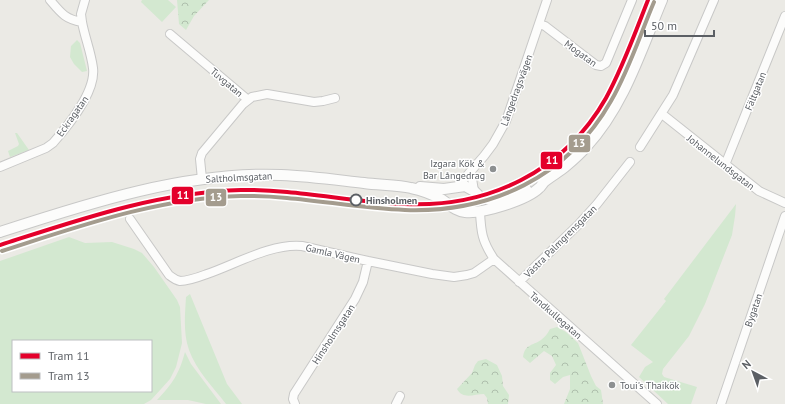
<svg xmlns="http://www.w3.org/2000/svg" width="785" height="404" viewBox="0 0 785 404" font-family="'PT Sans',sans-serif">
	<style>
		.green { fill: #d3e8d0; fill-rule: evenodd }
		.forest { fill: url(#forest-crowns) }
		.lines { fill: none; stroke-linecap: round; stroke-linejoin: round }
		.minor-casing { stroke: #c8c8c7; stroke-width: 10 }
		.tertiary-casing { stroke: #c8c8c7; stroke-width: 12 }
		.minor { stroke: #fcfcfb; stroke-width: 8 }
		.tertiary { stroke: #fcfcfb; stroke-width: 10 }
		.tram-1-casing { stroke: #fff; stroke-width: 7 }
		.tram-2-casing { stroke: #fff; stroke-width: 7 }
		.tram-1 { stroke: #e4002b; stroke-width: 4 }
		.tram-2 { stroke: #a49c8e; stroke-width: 4 }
		.poi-dot { fill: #8d9091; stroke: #fff; stroke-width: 1.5 }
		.stop-dot { fill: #fff; stroke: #5b5f64; stroke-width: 2 }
		.labels { text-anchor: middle; stroke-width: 3; stroke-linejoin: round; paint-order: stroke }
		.street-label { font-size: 10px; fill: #5b5f64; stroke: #fff }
		.poi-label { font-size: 10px; fill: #5b5f64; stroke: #fff; text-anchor: end }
		.stop-label { font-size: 10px; font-weight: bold; fill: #5b5f64; stroke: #fff; text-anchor: start }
		.line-badge { stroke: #fff; stroke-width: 1.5 }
		.badge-label { font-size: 11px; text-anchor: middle; font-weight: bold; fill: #fff }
	</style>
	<defs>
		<pattern id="forest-crowns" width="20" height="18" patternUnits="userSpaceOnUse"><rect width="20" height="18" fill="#d3e8d0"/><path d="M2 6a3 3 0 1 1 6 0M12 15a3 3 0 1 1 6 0" fill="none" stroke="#aebfac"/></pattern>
	</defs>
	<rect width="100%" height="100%" fill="#ebeae5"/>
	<path class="green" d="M142 0H168L176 7 162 22 141 2Z
		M77 40 80 43 87 71 82 72 74 64 70 57 71 46Z
		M15 133H17L29 150 10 157 8 151 18 146 19 144Z
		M736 204 735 216 732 235 705 304 689 336 663 369 662 374 664 377 697 387 691 404H668L639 377 645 367 653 362 631 345 666 301 664 299Z
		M69 237 85 243 112 242 134 249 142 253 154 267 177 300 180 307 182 343 176 367 170 379 161 389 151 400 144 404H0V261ZM13 341H151V391H13Z
		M190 294 227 384 242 404H226C213 387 196 370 189 350 183 333 185 314 186 297Z
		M185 352 191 364 221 404H206L188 400H157C173 383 179 374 185 352Z"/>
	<path class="forest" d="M177 0H209L194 16 186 30 179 24Z
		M557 327 566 332 578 343 591 376 596 386 601 390 603 404H564L570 389V375L563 377 555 384 550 380V373L556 365 552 356 544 351 530 363 523 357C525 344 532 346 541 340 545 337 548 333 550 329Z
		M486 359 497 365 502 376 503 386 509 395 508 404H488L487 398 484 394C474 394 463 400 457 389L472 373 475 365 478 361Z"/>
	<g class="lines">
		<g class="minor-casing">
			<path id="minor" d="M50 0C61 13 65 19 82 22
				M539 24 545 26 596 65 601 66 606 63 632 0
				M170 34 247 99
				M662 114 759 191 785 203
				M640 147 673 95 714 0
				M725 165 785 16
				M0 167 46 148 53 143C68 126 96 91 93 68 91 52 85 38 82 22L81 14 85 0
				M471 172 474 191
				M202 179 200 159 202 153 243 104 252 97 267 94 314 102 323 101 335 98
				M457 187 484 156 493 144 506 121 547 0
				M480 212C481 232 482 241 494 259L657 404
				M130 219 169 275C173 278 175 280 180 281 189 281 199 277 207 274 236 264 272 243 302 246L368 261 432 274 454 277 467 275 474 273 494 259
				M519 282 578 225 597 204 630 162
				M295 404 293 399 294 394 355 299 363 282 368 261
				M396 404 400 396
				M721 404 785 216"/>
		</g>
		<g class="tertiary-casing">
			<path id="tertiary" d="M420 187 444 189 465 186 474 191 480 197 490 200 502 198 526 189
				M0 232C89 203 187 171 281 175 309 176 337 180 364 183 378 185 398 185 411 188 421 190 432 194 441 199 449 204 455 211 465 212 482 214 527 200 539 188 541 187 542 184 544 182 551 176 559 172 566 166 573 160 580 154 586 147 624 106 641 50 662 0"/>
		</g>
		<use href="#minor" class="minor"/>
		<use href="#tertiary" class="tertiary"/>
		<g class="tram-1-casing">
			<path id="tram-1" d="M0 245C78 220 158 192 241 190 296 189 350 202 404 204 488 208 564 172 606 98 623 67 635 33 648 0"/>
		</g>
		<g class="tram-2-casing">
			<path id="tram-2" d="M2 251C80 226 158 198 241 196 296 195 350 208 405 210 491 213 568 177 611 101 629 70 640 35 654 2"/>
		</g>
		<use href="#tram-1" class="tram-1"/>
		<use href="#tram-2" class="tram-2"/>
	</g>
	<g class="poi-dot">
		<circle cx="493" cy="169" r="4"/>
		<circle cx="612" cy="385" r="4"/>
	</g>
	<circle class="stop-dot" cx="356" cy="200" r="5.5"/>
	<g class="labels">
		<g class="street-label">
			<text transform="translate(581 53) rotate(36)" y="4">Mogatan</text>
			<text transform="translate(227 82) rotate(40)" y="4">Tuvgatan</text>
			<text transform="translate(516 90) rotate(-70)" y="4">Långedragsvägen</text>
			<text transform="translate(755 91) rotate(-68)" y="4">Fältgatan</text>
			<text transform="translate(72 116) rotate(-55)" y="4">Eckragatan</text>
			<text transform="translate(721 162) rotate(38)" y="4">Johannelundsgatan</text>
			<text transform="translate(239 177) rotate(-3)" y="4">Saltholmsgatan</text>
			<text transform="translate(560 241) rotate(-45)" y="4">Västra Palmgrensgatan</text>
			<text transform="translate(333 253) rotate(13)" y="4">Gamla Vägen</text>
			<text transform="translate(753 310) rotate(-71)" y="4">Bygatan</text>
			<text transform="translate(556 315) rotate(41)" y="4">Tandkullegatan</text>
			<text transform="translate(333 334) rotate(-57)" y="4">Hinsholmsgatan</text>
		</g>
		<g class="poi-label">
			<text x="485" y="167">Izgara Kök &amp;<tspan x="485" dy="12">Bar Långedrag</tspan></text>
			<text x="620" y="389" text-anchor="start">Toui's Thaikök</text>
		</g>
		<g class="stop-label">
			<text x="366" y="204">Hinsholmen</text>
		</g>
	</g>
	<g class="line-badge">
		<rect x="568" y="134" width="23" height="19" rx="4" fill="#a49c8e"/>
		<rect x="540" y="151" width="23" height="19" rx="4" fill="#e4002b"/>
		<rect x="171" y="186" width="23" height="19" rx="4" fill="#e4002b"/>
		<rect x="205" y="188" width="22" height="19" rx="4" fill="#a49c8e"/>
	</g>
	<g class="badge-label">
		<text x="579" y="147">13</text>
		<text x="552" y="164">11</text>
		<text x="183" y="199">11</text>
		<text x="216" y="201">13</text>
	</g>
	<rect x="12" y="340" width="140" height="52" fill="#ffffff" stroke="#bdbfc1"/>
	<rect x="20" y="353" width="20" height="6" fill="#e4002b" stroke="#bdbfc1"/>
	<text x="48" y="360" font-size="12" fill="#5b5f64">Tram 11</text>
	<rect x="20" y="373" width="20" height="6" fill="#a49c8e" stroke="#bdbfc1"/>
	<text x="48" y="380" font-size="12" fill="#5b5f64">Tram 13</text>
	<g transform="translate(753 372) rotate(319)" stroke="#ffffff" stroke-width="3" paint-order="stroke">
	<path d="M0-3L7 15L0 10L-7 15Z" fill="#5b5f64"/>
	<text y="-6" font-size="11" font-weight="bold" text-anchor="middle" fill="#5b5f64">N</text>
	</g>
	<path d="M645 30v6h69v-6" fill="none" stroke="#5b5f64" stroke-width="2"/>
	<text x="651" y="30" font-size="12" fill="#5b5f64" stroke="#ffffff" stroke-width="3" paint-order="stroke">50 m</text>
</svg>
